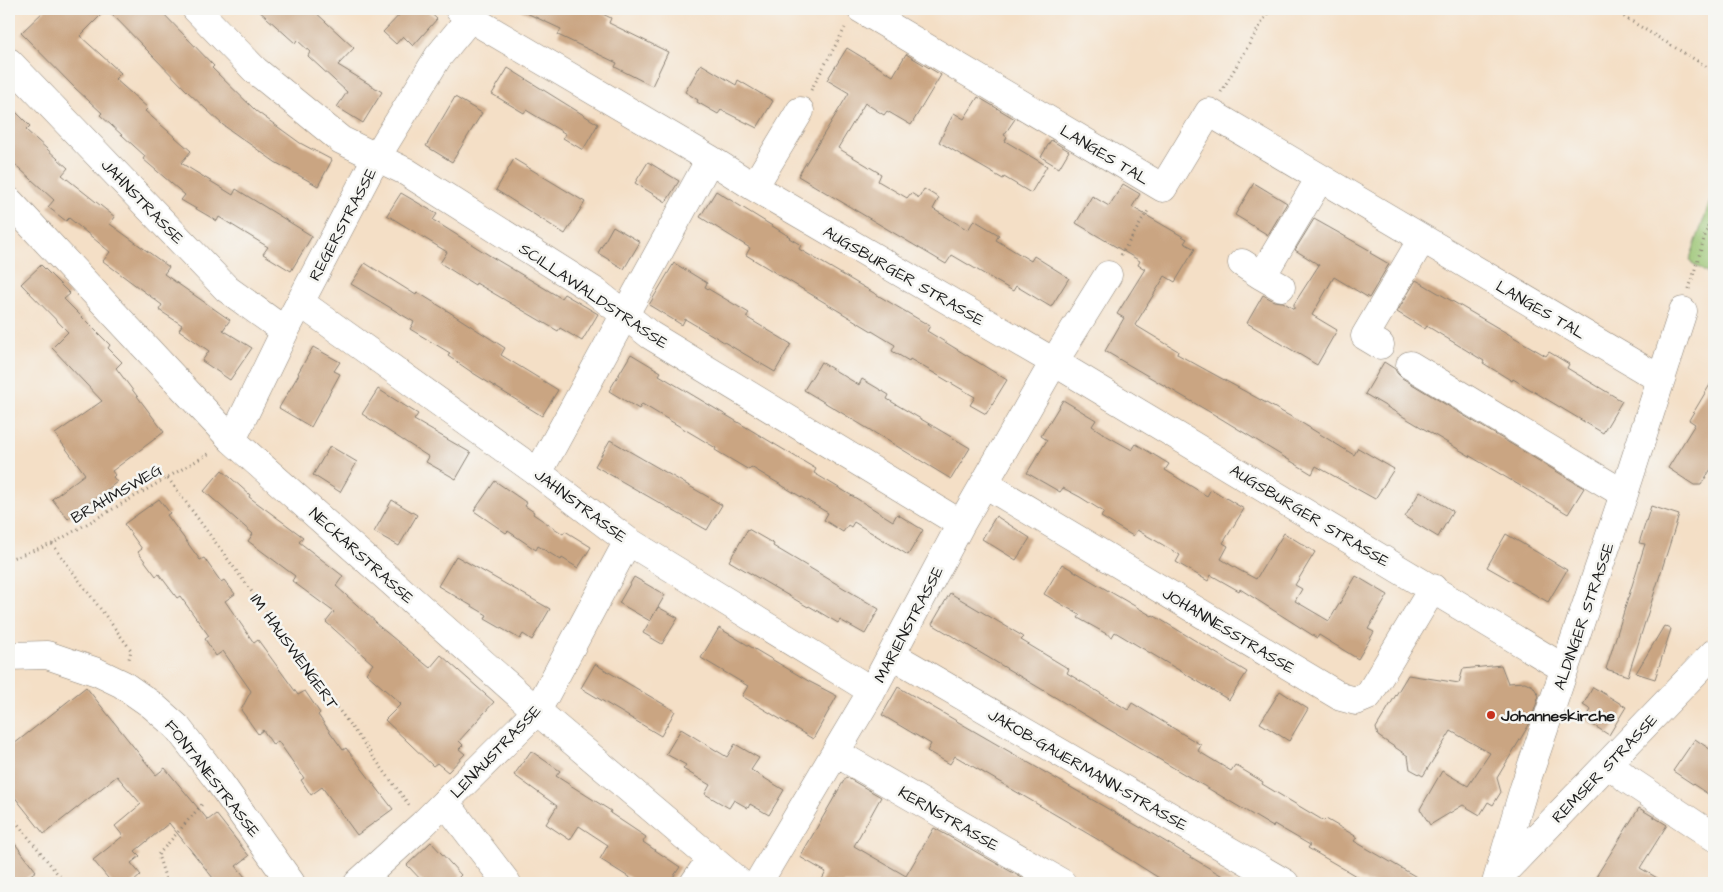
<svg xmlns="http://www.w3.org/2000/svg" width="1723" height="892" viewBox="0 0 1723 892" font-family="'Architects Daughter',sans-serif">
	<style>
		.green { fill: #98c370; stroke: #5a7046 }
		.building { fill: #caa582 }
		.lines { fill: none; stroke-linecap: round; stroke-linejoin: round }
		.minor-casing { stroke: #887e71; stroke-width: 29 }
		.path { stroke: #887e71; stroke-width: 3; stroke-dasharray: 1 4; stroke-linecap: butt }
		.minor { stroke: #fff; stroke-width: 28 }
		.poi-dot { fill: #c8321e; stroke: #f6f6f2; stroke-width: 2 }
		.labels { text-anchor: middle; stroke-width: 5; stroke-linejoin: round; paint-order: stroke }
		.street-label { font-size: 16px; fill: #1c1c1c; stroke: #f6f6f2 }
		.poi-label { font-size: 16px; font-weight: bold; fill: #1c1c1c; stroke: #f6f6f2; text-anchor: start }
	</style>
	<rect width="100%" height="100%" fill="#f6f6f2"/>
	<filter id="ink" filterUnits="userSpaceOnUse"><feTurbulence type="fractalNoise" baseFrequency=".02" numOctaves="2"/><feDisplacementMap in="SourceGraphic" scale="10" xChannelSelector="R" yChannelSelector="G"/><feConvolveMatrix kernelMatrix="1 2 1 2 8 2 1 2 1" color-interpolation-filters="sRGB"/></filter>
	<filter id="wash" filterUnits="userSpaceOnUse"><feTurbulence type="fractalNoise" baseFrequency=".0096" numOctaves="4" result="noise"/><feDisplacementMap in="SourceGraphic" scale="20" xChannelSelector="R" yChannelSelector="G"/><feGaussianBlur stdDeviation="1.12" result="paint"/><feColorMatrix in="noise" values="0 0 0 0 0 0 0 0 0 0 0 0 0 0 0 0 0 1.4 0 .05"/><feComposite in="paint" operator="in"/></filter>
	<g filter="url(#wash)">
		<rect width="100%" height="100%" fill="#f4dfc6"/>
		<path class="green" d="M1714 190V278L1689 261Z"/>
		<g id="blocks">
			<path class="building" d="M46 9H159L214 66 212 68 256 111 300 143 332 160 318 186 275 162 223 125 188 92 107 9 80 36 121 73 115 79 148 108 145 111 191 151 181 163 233 195 236 189 312 236 291 271 263 254 268 247 219 217 217 221 181 200 185 195 143 159 145 156 100 115 102 113 75 88 21 33Z
				M257 9H312L354 48 338 65 382 92 363 123 337 107 347 92 308 56 310 52 297 40 295 43Z
				M405 9H426L437 19 413 46 403 36 396 44 383 32Z
				M518 9H592L611 18 609 23 668 52 652 86 615 67 617 63 558 35 561 29Z
				M847 48 893 76 906 54 941 75 911 125 887 111 884 115 865 103 838 148 881 174 878 181 907 198 911 193 919 198 924 189 939 198 933 209 968 230 974 220 999 235 996 240 1031 261 1034 256 1069 278 1051 307 1016 286 1013 291 952 255 946 264 798 176 849 93 827 80Z
				M701 64 736 85 738 80 773 101 757 128 721 110 718 114 697 102 698 100 685 92Z
				M508 68 598 124 583 150 563 138 566 134 526 110 524 113 492 94Z
				M455 97 482 113 452 162 426 146Z
				M978 97 1015 119 1004 135 1007 137 1005 141 1047 166 1031 193 1004 177 1003 179 939 142 954 113 964 119Z
				M9 105 30 126 26 130 68 168 62 175 115 217 110 224 169 267 164 274 230 320 223 330 252 348 230 380 202 361 209 351 179 330 182 325 159 310 162 305 103 261 110 252 69 218 66 221 48 207 54 200 9 159Z
				M1051 140 1069 151 1059 168 1041 157Z
				M514 159 585 202 565 234 496 190Z
				M648 162 679 181 666 202 635 183Z
				M1254 183 1287 203 1268 235 1235 215Z
				M1123 184 1140 194 1132 207 1187 239 1184 243 1195 249 1175 282 1165 276 1135 325 1178 351 1177 354 1297 420 1354 455 1358 448 1394 469 1375 499 1316 466 1312 474 1220 418 1105 351 1124 318 1117 314 1145 269 1138 265 1140 261 1076 223 1092 196 1109 206Z
				M716 191 790 237 789 238 801 245 799 249 930 326 927 331 1007 380 986 414 970 405 975 397 910 359 909 361 892 351 895 345 746 255 750 248 700 217Z
				M401 193 437 214 433 220 492 257 561 298 564 294 598 314 582 341 560 328 558 331 476 283 475 285 440 263 447 252 387 215Z
				M1314 219 1371 251 1370 253 1389 264 1369 298 1334 277 1312 315 1337 330 1317 365 1247 323 1263 295 1274 301 1283 302 1294 309V304L1319 265 1295 250Z
				M613 226 640 242 624 269 598 253Z
				M365 263 416 295 417 292 443 308 505 348 501 355 558 390 542 416 473 373 448 356 450 353 410 329 414 322 351 284Z
				M674 263 707 283 705 287 749 313 746 317 791 344 775 372 685 319 682 325 649 305Z
				M41 265 70 294 64 299 110 345 108 348 122 362 116 368 164 432 112 471 115 475 113 477 117 482 68 519 52 499 85 474 55 434 102 401 52 348 68 332 21 284Z
				M1416 280 1546 356 1549 352 1569 364 1567 368 1622 401 1603 433 1513 379 1512 381 1483 363 1484 361 1427 326 1425 329 1397 312Z
				M313 347 340 362 334 371 340 374 311 427 279 408 299 374 298 373Z
				M631 354 661 372 659 375 816 469 814 473 859 500 893 521 897 514 923 530 908 555 854 522 851 527 848 525 843 532 824 520 828 513 751 467 749 470 715 450 716 448 642 404 639 409 609 391Z
				M821 362 859 385 862 379 889 395 887 399 970 448 951 479 804 390Z
				M1384 362 1395 369 1397 373 1402 378 1584 488 1568 514 1365 394Z
				M1714 378V464L1701 485H1694L1668 468 1695 424 1689 420Z
				M378 389 418 414 414 420 471 453 456 479 426 462 429 457 362 414Z
				M1063 400 1096 420 1092 426 1107 436 1132 450 1136 444 1169 464 1165 470 1207 496 1211 489 1244 509 1223 543 1228 546 1221 559 1239 570 1256 579 1284 533 1315 552 1295 585 1302 589 1295 601 1329 621 1356 576 1388 595 1368 629 1374 632 1358 659 1319 635 1317 638 1240 589 1239 591 1211 575 1208 581 1176 562 1180 555 1158 542 1137 530 1133 536 1101 517 1104 512 1080 497 1063 488 1060 492 1027 473 1047 440 1041 436Z
				M610 440 722 505 707 530 595 466Z
				M330 446 357 462 340 492 313 475Z
				M222 470 250 495 249 497 303 537 299 542 343 576 336 586 376 622 375 623 430 668 441 655 494 702 459 741 463 745 459 749 465 754 448 772 437 763 433 766 385 720 401 704 366 673 373 664 326 622 334 612 292 581 295 576 248 541 253 534 204 491Z
				M495 481 527 503 525 506 534 512 533 514 563 534 565 531 591 547 578 568 562 558 561 560 538 546 536 550 508 531 506 533 474 511Z
				M1420 491 1453 511 1438 537 1405 517Z
				M159 499 170 513 167 515 200 560 204 558 221 582 224 580 235 594 225 601 254 643 258 640 298 695 305 691 320 713 318 715 343 750 346 748 393 809 357 835 322 787 311 795 301 780 304 778 278 741 273 745 263 730 258 734 241 710 251 691 223 651 216 656 205 639 209 636 180 596 177 598 159 574 156 576 138 552 142 549 124 524Z
				M392 500 417 515 399 546 374 532Z
				M1651 506 1679 515 1628 676 1606 669 1645 544 1639 543Z
				M996 516 1030 538 1016 560 982 539Z
				M748 529 774 544 773 546 879 609 865 634 840 620 838 623 809 606 808 607 729 561Z
				M1506 534 1567 570 1548 602 1487 567Z
				M456 556 550 609 532 640 523 634 520 639 485 619 487 615 438 586Z
				M1062 564 1152 616 1153 615 1247 672 1229 700 1115 632 1112 637 1078 618 1080 615 1044 594Z
				M634 577 665 595 650 621 619 603Z
				M950 593 1024 637 1021 640 1069 669 1067 673 1128 710 1132 703 1201 745 1198 751 1231 771 1235 765 1263 782 1262 784 1324 821 1326 819 1357 837 1354 841 1427 883H1368L1308 848 1310 845 1274 824 1273 827 932 624Z
				M658 607 678 618 662 644 643 633Z
				M1664 626 1671 629 1655 679 1636 673Z
				M719 628 810 682 837 696 813 739 742 696 748 686 701 658Z
				M595 664 675 711 661 736 581 688Z
				M1501 665 1508 683 1525 682 1533 686 1539 696 1530 723 1497 778 1501 792 1493 805 1488 802 1480 815 1463 805 1430 825 1420 809 1442 771 1468 786 1490 753 1451 731 1423 776 1410 769 1408 756 1378 736 1376 728 1408 675 1459 683 1463 669Z
				M86 687 156 775 165 768 208 820 216 814 249 856 236 866 250 883H217L169 823 135 851 140 856 131 863 141 875 132 883H112L93 860 123 836 115 826 141 804 117 776 44 834 9 790V748Z
				M898 687 1141 828V827L1234 883H1167L1097 839 955 756 950 764 927 751 931 744 882 715Z
				M1593 687 1626 707 1609 735 1585 720 1591 710 1583 705Z
				M1280 691 1308 709 1289 741 1260 723Z
				M681 729 727 757 735 744 759 758 751 770 784 790 769 815 750 804 748 808 734 800 729 808 705 794 710 785 683 769 686 765 666 754Z
				M1695 739 1714 752V798L1673 771Z
				M531 751 560 771 556 776 611 811 610 813 646 837 643 842 680 867 669 883H638L600 859 608 845 579 826 570 840 546 824 557 806 514 775Z
				M846 777 881 797 854 846 906 876 934 828 1031 883H820L826 872 800 857Z
				M1639 808 1667 825 1640 868 1666 883H1592Z
				M9 836 36 871 19 883H9Z
				M431 842 461 875 453 883H424L407 865Z"/>
		</g>
	</g>
	<g filter="url(#ink)">
		<use href="#blocks" fill-opacity="0" stroke="#887e71" stroke-width="1"/>
		<g class="lines">
			<g class="minor-casing">
				<path id="minor" d="M196 9 255 70 341 140 405 171 596 292 650 335 961 524
					M459 9 470 18 710 159 754 187 1054 362 1565 669
					M861 9 1163 188 1209 112 1660 379
					M9 62 227 289 285 331
					M754 187 800 111
					M9 201 232 440 537 711 740 883
					M1242 263 1262 276
					M1281 287 1262 276 1320 178
					M301 303 538 473 628 541 872 691
					M1380 345 1365 336 1422 239
					M1410 365 1624 494
					M232 440 285 331 376 158 438 57 470 18
					M538 473 710 159
					M985 484 1341 697 1356 701 1368 696 1433 588
					M892 655 1285 883
					M9 656 47 655 97 672 122 684 152 705 177 727 220 783 291 883
					M836 753 1062 883
					M1609 763 1627 779 1714 837
					M445 802 507 883
					M1499 877 1714 653
					M358 883 423 824 537 711 628 541
					M694 883 711 859
					M758 883 872 691 961 524 1054 362 1108 275
					M1496 883 1524 788 1624 494 1683 311"/>
			</g>
			<path class="path" d="M1611 9 1714 71
				M811 90 845 28
				M1221 92 1270 9
				M1121 255 1149 209
				M1689 289 1714 206
				M168 478 409 805
				M52 544 131 650 129 659
				M9 559 52 544 210 453
				M9 813 65 883
				M167 883 158 855 204 802"/>
			<use href="#minor" class="minor"/>
		</g>
	</g>
	<circle class="poi-dot" cx="1491" cy="715" r="5"/>
	<g class="labels">
		<g class="street-label">
			<text transform="translate(1105 154) rotate(31)" y="6">LANGES TAL</text>
			<text transform="translate(143 201) rotate(46)" y="6">JAHNSTRASSE</text>
			<text transform="translate(342 224) rotate(-62)" y="6">REGERSTRASSE</text>
			<text transform="translate(904 275) rotate(30)" y="6">AUGSBURGER STRASSE</text>
			<text transform="translate(594 295) rotate(34)" y="6">SCILLAWALDSTRASSE</text>
			<text transform="translate(1541 309) rotate(30)" y="6">LANGES TAL</text>
			<text transform="translate(116 493) rotate(-30)" y="6">BRAHMSWEG</text>
			<text transform="translate(581 505) rotate(37)" y="6">JAHNSTRASSE</text>
			<text transform="translate(1310 515) rotate(31)" y="6">AUGSBURGER STRASSE</text>
			<text transform="translate(362 555) rotate(42)" y="6">NECKARSTRASSE</text>
			<text transform="translate(1583 616) rotate(-71)" y="6">ALDINGER STRASSE</text>
			<text transform="translate(908 624) rotate(-62)" y="6">MARIENSTRASSE</text>
			<text transform="translate(1229 630) rotate(31)" y="6">JOHANNESSTRASSE</text>
			<text transform="translate(295 651) rotate(54)" y="6">IM HAUSWENGERT</text>
			<text transform="translate(495 751) rotate(-46)" y="6">LENAUSTRASSE</text>
			<text transform="translate(1604 768) rotate(-46)" y="6">REMSER STRASSE</text>
			<text transform="translate(1088 769) rotate(30)" y="6">JAKOB-GAUERMANN-STRASSE</text>
			<text transform="translate(213 778) rotate(52)" y="6">FONTANESTRASSE</text>
			<text transform="translate(949 818) rotate(30)" y="6">KERNSTRASSE</text>
		</g>
		<g class="poi-label">
			<text x="1501" y="721">Johanneskirche</text>
		</g>
	</g>
	<rect width="1723" height="892" fill="none" stroke="#f6f6f2" stroke-width="30"/>
</svg>
